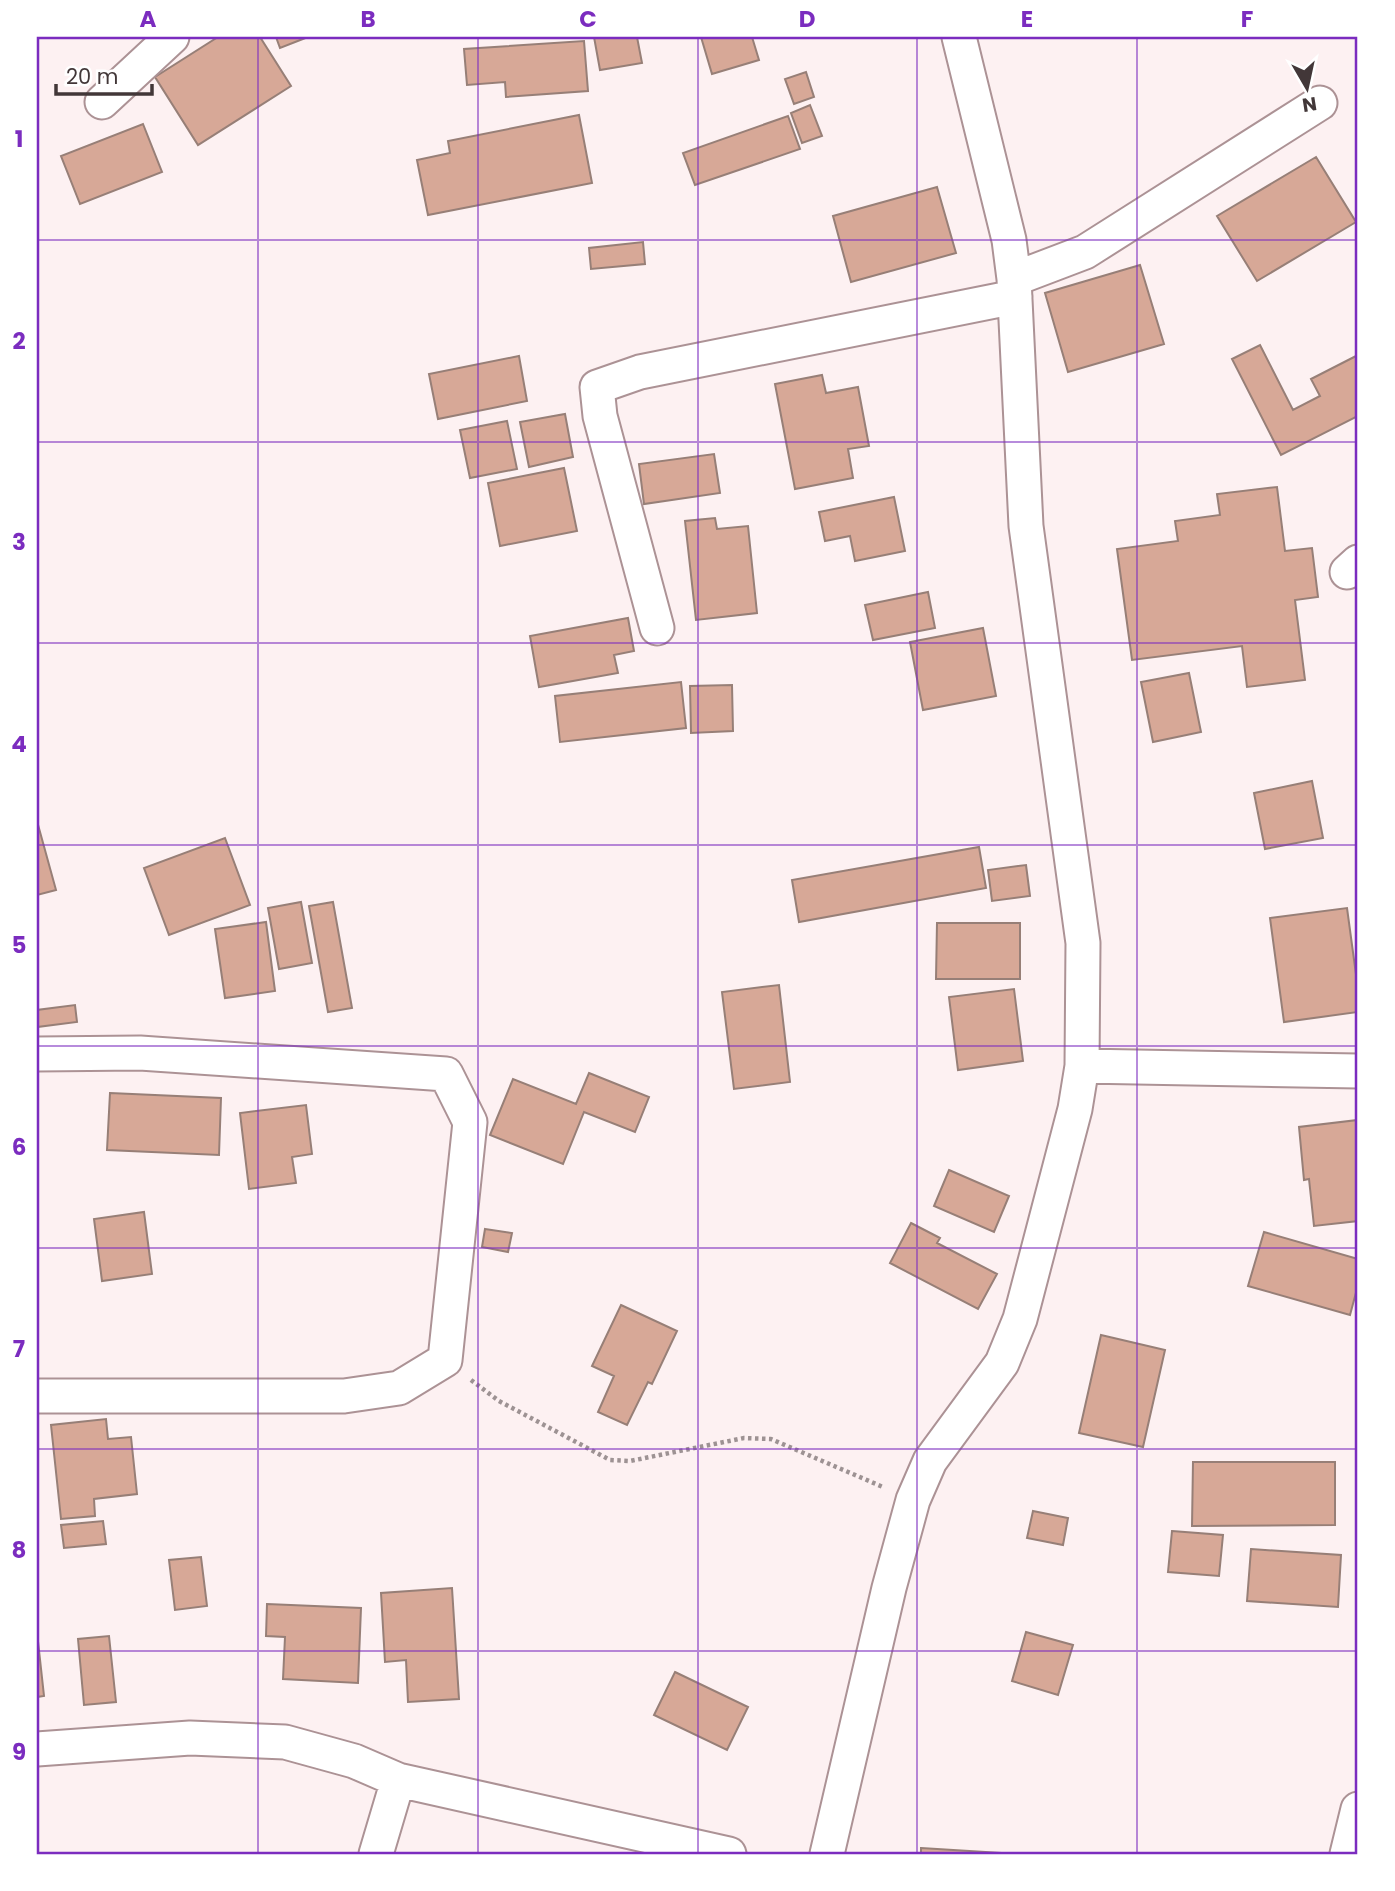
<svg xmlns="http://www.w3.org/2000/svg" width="1395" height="1891" viewBox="0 0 1395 1891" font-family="Poppins,sans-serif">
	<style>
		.building { fill: #d7a897; stroke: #977f77; stroke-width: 2 }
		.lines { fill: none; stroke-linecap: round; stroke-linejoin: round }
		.street-casing { stroke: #ac9295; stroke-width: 37 }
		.path { stroke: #9d9293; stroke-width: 4.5; stroke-dasharray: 3.5 3.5; stroke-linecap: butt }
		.street { stroke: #fff; stroke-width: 33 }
		.grid { fill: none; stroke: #7b2cbf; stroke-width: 2; stroke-opacity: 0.55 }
		.neatline { fill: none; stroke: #7b2cbf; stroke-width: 2.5 }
		.grid-label { font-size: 23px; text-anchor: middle; font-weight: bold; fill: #7b2cbf }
	</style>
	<rect width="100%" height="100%" fill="#fdf1f2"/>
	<path class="building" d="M218 37H260L291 86 198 145 155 77Z
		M276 37H308L280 48Z
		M594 37H637L642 63 600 70Z
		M701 37H752L759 60 712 74Z
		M584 41 588 91 506 97 505 82 467 85 464 49Z
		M806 72 814 97 794 104 785 79Z
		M810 105 822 136 802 143 791 113Z
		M579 115 592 183 428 215 417 160 450 153 448 141Z
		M788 116 800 149 695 185 683 153Z
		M143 124 162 172 80 204 61 156Z
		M1316 157 1356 222 1257 281 1217 216Z
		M937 187 956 253 851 282 833 216Z
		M643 242 645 264 591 269 589 248Z
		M1140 265 1164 344 1068 372 1045 293Z
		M1260 345 1293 410 1320 396 1311 379 1358 355V416L1281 455 1232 359Z
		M519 356 527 401 438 419 429 374Z
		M822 375 826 393 858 387 869 446 848 449 853 478 795 489 775 384Z
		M565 414 573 457 529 467 520 422Z
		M507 421 517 469 470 478 460 430Z
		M714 454 720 493 644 504 639 464Z
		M564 468 577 531 500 546 488 483Z
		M1277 487 1285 551 1312 548 1318 597 1295 600 1305 680 1247 687 1242 646 1132 660 1117 549 1178 541 1175 521 1220 515 1217 494Z
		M894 497 905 551 855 561 850 536 825 541 819 512Z
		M715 518 717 529 748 526 757 613 696 620 685 521Z
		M928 592 935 628 873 640 865 605Z
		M628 618 634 651 614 655 618 673 539 687 530 636Z
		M983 628 996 696 923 710 910 642Z
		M1189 673 1201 732 1153 742 1141 682Z
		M681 682 686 728 560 742 555 696Z
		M732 685 733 731 691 733 690 686Z
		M1312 781 1323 838 1265 849 1254 793Z
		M37 821 56 890 37 895Z
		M225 838 250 905 169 935 144 868Z
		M979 847 986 888 799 922 792 880Z
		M1026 865 1030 896 992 901 988 870Z
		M301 902 312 963 279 969 268 908Z
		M333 902 352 1008 328 1012 309 906Z
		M1347 908 1358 989V1012L1284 1022 1270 918Z
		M266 922 275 991 225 998 215 929Z
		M937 923H1020V979H936Z
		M779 985 790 1082 734 1089 722 992Z
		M1014 989 1023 1061 958 1070 949 997Z
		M75 1005 77 1022 37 1027V1010Z
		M589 1073 649 1097 635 1132 584 1112 563 1164 490 1135 513 1079 576 1104Z
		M110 1093 221 1098 219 1155 107 1150Z
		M306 1105 312 1154 292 1157 296 1183 249 1189 240 1113Z
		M1358 1120V1221L1314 1226 1309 1179 1304 1180 1299 1127Z
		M949 1170 1009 1196 994 1232 934 1206Z
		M144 1212 152 1274 102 1281 94 1219Z
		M911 1223 940 1238 937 1243 997 1274 978 1309 890 1263Z
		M485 1229 512 1233 508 1252 482 1247Z
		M1264 1232 1358 1259V1285L1350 1315 1248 1286Z
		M621 1305 677 1331 652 1384 648 1382 627 1425 598 1412 614 1376 592 1366Z
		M1101 1335 1165 1350 1143 1447 1079 1433Z
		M106 1419 108 1439 131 1437 137 1494 94 1499 95 1516 61 1519 51 1425Z
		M1193 1462H1335V1525L1192 1526Z
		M1033 1511 1068 1518 1063 1545 1027 1538Z
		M103 1521 106 1544 64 1548 61 1525Z
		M1172 1531 1223 1535 1219 1576 1168 1572Z
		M1251 1549 1341 1555 1338 1607 1247 1601Z
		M201 1557 207 1606 175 1610 169 1560Z
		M452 1588 459 1699 408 1702 406 1660 385 1662 381 1593Z
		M267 1604 361 1608 358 1683 283 1679 285 1637 266 1636Z
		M37 1632 44 1696 37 1697Z
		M1026 1632 1073 1645 1058 1695 1012 1681Z
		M109 1636 116 1702 84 1705 78 1639Z
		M675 1672 748 1707 727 1750 654 1715Z
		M921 1848 1018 1854H921Z"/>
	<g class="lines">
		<g class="street-casing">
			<path id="street" d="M102 102 172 37
				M1014 279 1085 252 1320 103
				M1347 572 1358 562
				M657 628 600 416 597 387 640 372 1015 297
				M37 1054 140 1053 446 1074 470 1122 445 1360 399 1388 344 1396H37
				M1082 1066 1358 1071
				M37 1749 190 1738 285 1742 354 1761 398 1780 729 1854
				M376 1854 398 1780
				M827 1854 889 1588 913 1500 930 1461 1002 1363 1020 1319 1075 1109 1082 1066 1083 943 1026 526 1014 279 1009 240 959 37
				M1347 1854 1358 1809"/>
		</g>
		<path class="path" d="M471 1380 499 1401 610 1460 630 1461 744 1438 771 1439 883 1487"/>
		<use href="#street" class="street"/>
	</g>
	<path class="grid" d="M258 37V1854M478 37V1854M698 37V1854M917 37V1854M1137 37V1854M37 240H1358M37 442H1358M37 643H1358M37 845H1358M37 1046H1358M37 1248H1358M37 1449H1358M37 1651H1358"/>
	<rect width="1395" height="1891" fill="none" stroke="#ffffff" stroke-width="77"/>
	<g transform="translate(1307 88) rotate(171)" stroke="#ffffff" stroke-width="5" paint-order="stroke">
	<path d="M0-5L12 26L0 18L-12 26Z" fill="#423738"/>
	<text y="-10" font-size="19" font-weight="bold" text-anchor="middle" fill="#423738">N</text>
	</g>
	<path d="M56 84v10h96v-10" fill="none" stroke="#423738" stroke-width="3.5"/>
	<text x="66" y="84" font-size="21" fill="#423738" stroke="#ffffff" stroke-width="5" paint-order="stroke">20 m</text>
	<rect x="38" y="38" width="1318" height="1815" class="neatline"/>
	<g class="grid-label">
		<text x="148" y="27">A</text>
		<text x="368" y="27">B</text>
		<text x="588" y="27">C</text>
		<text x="807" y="27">D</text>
		<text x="1027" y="27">E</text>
		<text x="1247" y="27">F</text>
		<text x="19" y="147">1</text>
		<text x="19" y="349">2</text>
		<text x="19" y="550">3</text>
		<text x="19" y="752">4</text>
		<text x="19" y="953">5</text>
		<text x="19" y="1155">6</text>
		<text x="19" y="1357">7</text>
		<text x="19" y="1558">8</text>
		<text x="19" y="1760">9</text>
	</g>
</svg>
